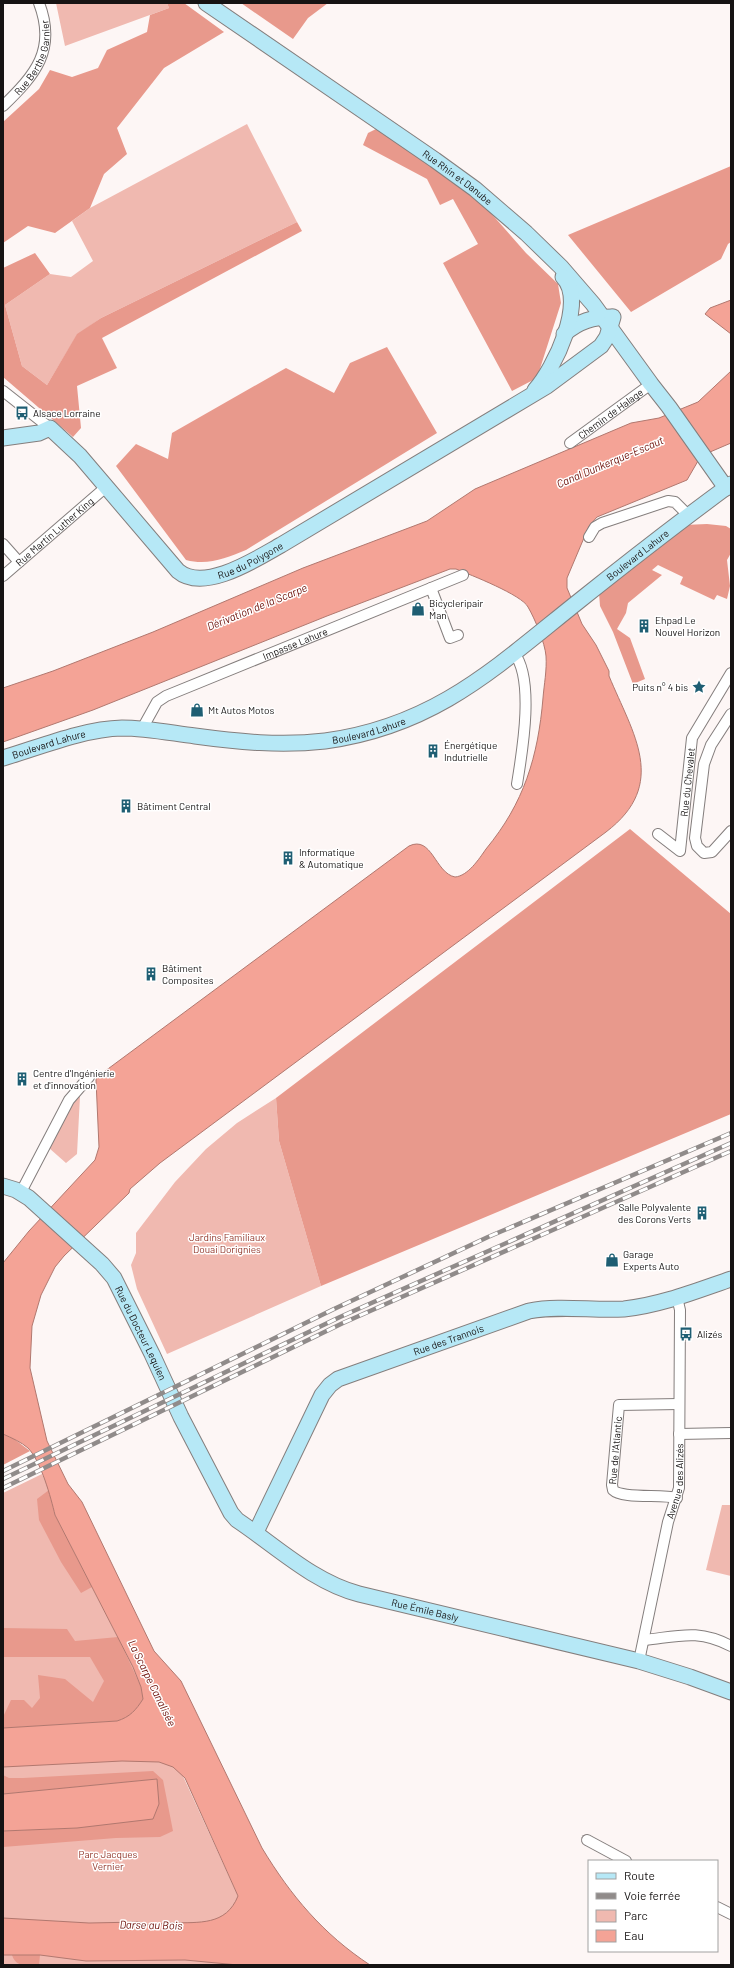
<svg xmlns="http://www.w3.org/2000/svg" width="734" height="1968" viewBox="0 0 734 1968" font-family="Barlow,sans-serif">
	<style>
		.green { fill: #f0b9b0 }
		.forest { fill: #e8998c }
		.water { fill: #f4a396; stroke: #b1786f }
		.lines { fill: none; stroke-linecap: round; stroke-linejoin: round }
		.street-casing { stroke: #847e7d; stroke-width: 12 }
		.secondary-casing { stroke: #847e7d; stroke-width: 17 }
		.street { stroke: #fff; stroke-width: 10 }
		.secondary { stroke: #b6e8f6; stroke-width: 15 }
		.rail-casing { stroke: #908b8a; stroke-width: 4.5 }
		.rail { stroke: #fff; stroke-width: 3; stroke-dasharray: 9; stroke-linecap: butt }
		.labels { text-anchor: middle; stroke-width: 3; stroke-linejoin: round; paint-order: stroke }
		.street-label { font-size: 10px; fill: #161313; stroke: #fff }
		.poi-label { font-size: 10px; fill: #161313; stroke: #fff; text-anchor: start }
		.park-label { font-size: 10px; fill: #913428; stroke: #fff }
		.water-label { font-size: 11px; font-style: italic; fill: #6c0d06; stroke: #fff }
	</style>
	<rect width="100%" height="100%" fill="#fdf6f5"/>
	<path class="green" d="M56 3H167L169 8 65 46Z
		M247 124 297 222 101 318 77 335 47 385 22 366 5 305 50 274 71 277 93 261 72 221 90 208Z
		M80 1096 77 1154 66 1163 49 1148 75 1098Z
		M276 1098 279 1141 321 1286 167 1354 137 1289 131 1265 136 1253V1233L175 1182 206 1149 237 1123Z
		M42 1474 49 1490 55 1515 133 1667 238 1896 281 1965H3V1493Z
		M722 1505H731V1576L706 1570Z"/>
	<path class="forest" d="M167 3H184L224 32 164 68 117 128 127 154 104 174 90 208 55 233 28 226 3 243V122L39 89 50 70 72 77 98 68 107 50 147 32 150 15 169 8Z
		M241 3H328L308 18 293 39Z
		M376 129 445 174 482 203 526 253 558 284 561 303 537 378 512 391 443 263 478 244 453 199 440 205 427 179 363 145 368 133Z
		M731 166V242L728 244 721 259 631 312 568 235Z
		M297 222 302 231 102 338 117 368 77 386 81 428 73 437 3 377V268L35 253 50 274 5 305 22 366 47 385 77 334 101 318Z
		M387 347 437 433 246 550C226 558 208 566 186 560L116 466 136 444 168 459 172 433 286 368 334 393 350 363Z
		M707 524 726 526 731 529V553L727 560 730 586 727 599 717 595 714 600 680 584 683 577 658 565 652 570 662 575 628 603 626 613 617 629 630 638 645 679 633 684 613 632 600 606 599 593 684 525Z
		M630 829 731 914V1114L321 1286 279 1141 276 1098Z
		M3 1434 13 1438 30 1451 3 1465Z
		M49 1490 55 1515 92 1587 81 1593 61 1562 39 1520 37 1499Z
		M3 1628 67 1629 75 1641 118 1637 141 1687 143 1699C136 1710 130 1717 117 1721L3 1728V1717L11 1700H24L32 1708 40 1698 38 1675 65 1679 93 1702 104 1681 90 1657H3Z
		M153 1771 163 1780 173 1831 160 1837 116 1838 3 1847V1831L77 1828 157 1779 3 1794V1775L9 1778H23Z
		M12 1955H40L39 1965C27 1965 16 1968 12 1955Z"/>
	<path class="water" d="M731 300V334L705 314 710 308Z
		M731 371V443L710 452 698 461 687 480 597 517 589 526 567 578V588L582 624 596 645 609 671V676C633 734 669 784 606 832L160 1163 130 1189 129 1193 64 1256 55 1267 41 1295 32 1326 30 1368 47 1441 68 1484 82 1502 154 1651 181 1681 262 1848C291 1896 323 1934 370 1965H238L185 1960 86 1961 40 1955H3V1918L89 1923 139 1922 144 1925C154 1925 162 1923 172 1923 199 1922 226 1926 238 1896L185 1778 173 1767 159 1762 122 1761 3 1767V1728L117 1721C130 1717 136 1710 143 1699L141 1687 133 1667 55 1515C51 1498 41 1461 28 1448 21 1442 12 1438 3 1434V1263L29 1231 95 1160 99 1147 96 1080 97 1077 409 846C432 835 435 873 455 877 468 876 479 859 486 849 524 803 538 757 543 698 544 685 547 670 546 656 545 643 535 619 528 607 522 595 471 575 456 569H450L327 616 93 710 3 742V688L53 671 153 632 303 568 427 521 475 489 631 423 659 418 698 402Z
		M157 1779 159 1804 153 1819 77 1828 3 1831V1794Z"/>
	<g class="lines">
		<g class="street-casing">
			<g id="street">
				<path id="s1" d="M3 106C35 75 57 50 39 3"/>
				<path d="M3 391 50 428"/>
				<path id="s2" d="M570 443 651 384"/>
				<path d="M589 537 595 527 602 523 668 501 675 502 689 516"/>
				<path d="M3 544 19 562"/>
				<path id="s3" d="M3 576 106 487"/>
				<path d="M431 588 450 638 458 635"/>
				<path d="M514 653C535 679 522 753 517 784"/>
				<path d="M731 714 711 745 704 764 695 838 697 846 704 853 712 852 731 831"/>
				<path id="s4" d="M142 729 157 702 166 696 463 575"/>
				<path id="s5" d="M658 834 680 851 692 738 731 673"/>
				<path d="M21 1192 69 1100 89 1077"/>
				<path d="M679 1434 731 1433"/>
				<path id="s6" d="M677 1498C661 1494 622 1499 613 1490L612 1485 619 1405 679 1404"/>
				<path d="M645 1640C680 1636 698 1629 731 1646"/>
				<path id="s7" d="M639 1661 668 1522 679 1488 680 1310 677 1297"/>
				<path d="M587 1840 626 1861"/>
				<path d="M717 1907 731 1914"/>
			</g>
		</g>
		<g class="secondary-casing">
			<g id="secondary">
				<path id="s8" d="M206 3 435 160 475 189 526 233 561 267 593 304 651 384 669 407 726 488"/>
				<path d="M564 334C579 321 593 317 612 317"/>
				<path d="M535 390C554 369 587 301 563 277"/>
				<path id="s9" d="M3 438 39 433 50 428 80 456 178 571C204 593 256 559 281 545L547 386 601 346 607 337 613 317"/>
				<path id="s10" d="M3 758C40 747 83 729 122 728 146 728 171 733 195 736 239 742 281 746 325 741 436 726 496 667 579 601 629 561 679 522 731 484"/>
				<path id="s11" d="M3 1186 16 1190 29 1198 102 1264 114 1278 152 1354 181 1417 231 1513 237 1520C276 1546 313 1582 359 1594L639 1661 690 1677 731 1692"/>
				<path id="s12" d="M256 1532 322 1395 330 1385 338 1379 529 1311C561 1305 593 1311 624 1309 661 1305 696 1291 731 1279"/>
			</g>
		</g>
		<use href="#street" class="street"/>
		<use href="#secondary" class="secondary"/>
		<g class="rail-casing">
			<path id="rail" d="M3 1471 334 1309 488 1237 731 1133
				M3 1479 340 1317 731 1143
				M3 1488 343 1323 731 1151"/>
		</g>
		<use href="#rail" class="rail"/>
	</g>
	<defs>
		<g id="bus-bare" transform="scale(1.08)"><path d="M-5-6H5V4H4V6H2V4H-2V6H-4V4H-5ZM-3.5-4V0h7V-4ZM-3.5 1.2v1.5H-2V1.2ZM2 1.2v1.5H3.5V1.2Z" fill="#1e5e73" stroke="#fff" stroke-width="2.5" paint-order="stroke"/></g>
		<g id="shop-bare" transform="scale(1.08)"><path d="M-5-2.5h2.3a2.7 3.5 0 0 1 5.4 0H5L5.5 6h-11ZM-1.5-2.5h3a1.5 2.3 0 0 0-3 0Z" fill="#1e5e73" stroke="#fff" stroke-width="2.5" paint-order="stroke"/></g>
		<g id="building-bare" transform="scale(1.08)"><path d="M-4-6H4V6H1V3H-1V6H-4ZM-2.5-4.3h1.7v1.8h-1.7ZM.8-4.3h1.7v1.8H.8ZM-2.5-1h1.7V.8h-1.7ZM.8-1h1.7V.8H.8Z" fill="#1e5e73" stroke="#fff" stroke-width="2.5" paint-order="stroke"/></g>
		<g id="sight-bare" transform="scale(1.08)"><path d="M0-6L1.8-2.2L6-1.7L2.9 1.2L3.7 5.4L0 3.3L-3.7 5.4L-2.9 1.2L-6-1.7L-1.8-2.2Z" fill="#1e5e73" stroke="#fff" stroke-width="2.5" paint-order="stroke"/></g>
	</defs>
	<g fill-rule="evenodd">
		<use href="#bus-bare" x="22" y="413"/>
		<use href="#shop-bare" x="418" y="609"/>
		<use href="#building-bare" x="644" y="626"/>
		<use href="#sight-bare" x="699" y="687"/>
		<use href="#shop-bare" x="197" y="710"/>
		<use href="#building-bare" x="433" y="751"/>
		<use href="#building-bare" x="126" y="806"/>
		<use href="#building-bare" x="288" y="858"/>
		<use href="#building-bare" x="151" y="974"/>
		<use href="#building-bare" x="22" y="1079"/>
		<use href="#building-bare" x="702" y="1213"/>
		<use href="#shop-bare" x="612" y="1260"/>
		<use href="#bus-bare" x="686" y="1334"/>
	</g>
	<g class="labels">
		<g class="street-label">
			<text dy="4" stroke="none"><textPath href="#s1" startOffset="59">Rue Berthe Garnier</textPath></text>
			<text dy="4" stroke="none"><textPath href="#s8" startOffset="306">Rue Rhin et Danube</textPath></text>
			<text dy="4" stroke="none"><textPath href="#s2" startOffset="50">Chemin de Halage</textPath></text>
			<text dy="4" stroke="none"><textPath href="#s3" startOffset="68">Rue Martin Luther King</textPath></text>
			<text dy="4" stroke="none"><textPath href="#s10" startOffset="696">Boulevard Lahure</textPath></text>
			<text dy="4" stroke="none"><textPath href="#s9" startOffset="318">Rue du Polygone</textPath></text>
			<text dy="4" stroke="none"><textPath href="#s4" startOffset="181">Impasse Lahure</textPath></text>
			<text dy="4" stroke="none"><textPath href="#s10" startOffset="372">Boulevard Lahure</textPath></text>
			<text dy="4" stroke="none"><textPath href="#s10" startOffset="48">Boulevard Lahure</textPath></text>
			<text dy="4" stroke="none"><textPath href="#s5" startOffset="97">Rue du Chevalet</textPath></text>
			<text dy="4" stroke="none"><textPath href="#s11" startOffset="207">Rue du Docteur Lequien</textPath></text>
			<text dy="4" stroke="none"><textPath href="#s12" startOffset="292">Rue des Trannois</textPath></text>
			<text dy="4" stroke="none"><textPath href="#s6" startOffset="105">Rue de l'Atlantic</textPath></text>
			<text dy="4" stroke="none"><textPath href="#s7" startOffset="184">Avenue des Alizés</textPath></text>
			<text dy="4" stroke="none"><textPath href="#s11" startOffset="629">Rue Émile Basly</textPath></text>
		</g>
		<g class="poi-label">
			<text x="33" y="417">Alsace Lorraine</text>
			<text x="429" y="607">Bicycleripair<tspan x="429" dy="12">Man</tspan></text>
			<text x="655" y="624">Ehpad Le<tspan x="655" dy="12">Nouvel Horizon</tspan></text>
			<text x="688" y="691" text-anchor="end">Puits n° 4 bis</text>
			<text x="208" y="714">Mt Autos Motos</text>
			<text x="444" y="749">Énergétique<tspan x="444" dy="12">Indutrielle</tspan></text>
			<text x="137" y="810">Bâtiment Central</text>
			<text x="299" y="856">Informatique<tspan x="299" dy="12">&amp; Automatique</tspan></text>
			<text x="162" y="972">Bâtiment<tspan x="162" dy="12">Composites</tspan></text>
			<text x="33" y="1077">Centre d'Ingénierie<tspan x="33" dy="12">et d'innovation</tspan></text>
			<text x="691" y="1211" text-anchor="end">Salle Polyvalente<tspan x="691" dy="12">des Corons Verts</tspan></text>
			<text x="623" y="1258">Garage<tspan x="623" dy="12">Experts Auto</tspan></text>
			<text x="697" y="1338">Alizés</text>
		</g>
		<g class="park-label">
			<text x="227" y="1241">Jardins Familiaux<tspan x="227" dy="12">Douai Dorignies</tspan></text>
			<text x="108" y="1858">Parc Jacques<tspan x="108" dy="12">Vernier</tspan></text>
		</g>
		<g class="water-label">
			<text transform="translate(610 462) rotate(-23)" y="4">Canal Dunkerque-Escaut</text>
			<text transform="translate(257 607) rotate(-22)" y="4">Dérivation de la Scarpe</text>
			<text transform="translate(152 1683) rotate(64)" y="4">La Scarpe Canalisée</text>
			<text transform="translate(151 1925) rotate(1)" y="4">Darse au Bois</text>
		</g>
	</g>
	<rect width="734" height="1968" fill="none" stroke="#161313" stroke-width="8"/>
	<rect x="588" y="1860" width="130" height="92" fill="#ffffff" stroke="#a2a1a1"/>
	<rect x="596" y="1873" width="20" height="6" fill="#b6e8f6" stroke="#a2a1a1"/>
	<text x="624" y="1880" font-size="12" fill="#161313">Route</text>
	<rect x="596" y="1893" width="20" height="6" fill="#908b8a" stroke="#a2a1a1"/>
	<text x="624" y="1900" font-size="12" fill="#161313">Voie ferrée</text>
	<rect x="596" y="1910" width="20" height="12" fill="#f0b9b0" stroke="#a2a1a1"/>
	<text x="624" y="1920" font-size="12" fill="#161313">Parc</text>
	<rect x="596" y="1930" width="20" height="12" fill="#f4a396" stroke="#a2a1a1"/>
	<text x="624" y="1940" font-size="12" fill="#161313">Eau</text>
</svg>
